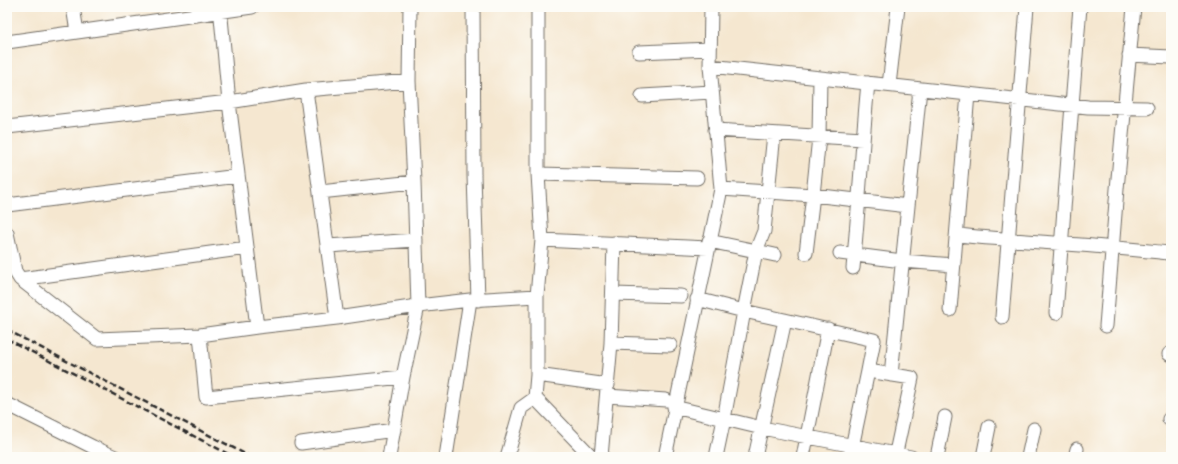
<svg xmlns="http://www.w3.org/2000/svg" width="1178" height="464" viewBox="0 0 1178 464" font-family="Delius,sans-serif">
	<style>
		.lines { fill: none; stroke-linecap: round; stroke-linejoin: round }
		.minor-casing { stroke: #726d65; stroke-width: 15 }
		.minor { stroke: #fff; stroke-width: 13 }
		.rail { stroke: #2b2b2b; stroke-width: 2.5; stroke-dasharray: 6 3; stroke-linecap: butt }
	</style>
	<rect width="100%" height="100%" fill="#fdfcf7"/>
	<filter id="ink" filterUnits="userSpaceOnUse"><feTurbulence type="fractalNoise" baseFrequency=".025" numOctaves="2"/><feDisplacementMap in="SourceGraphic" scale="8" xChannelSelector="R" yChannelSelector="G"/><feConvolveMatrix kernelMatrix="1 2 1 2 8 2 1 2 1" color-interpolation-filters="sRGB"/></filter>
	<filter id="wash" filterUnits="userSpaceOnUse"><feTurbulence type="fractalNoise" baseFrequency=".012" numOctaves="4" result="noise"/><feDisplacementMap in="SourceGraphic" scale="16" xChannelSelector="R" yChannelSelector="G"/><feGaussianBlur stdDeviation="0.9" result="paint"/><feColorMatrix in="noise" values="0 0 0 0 0 0 0 0 0 0 0 0 0 0 0 0 0 1.4 0 .05"/><feComposite in="paint" operator="in"/></filter>
	<g filter="url(#wash)">
		<rect width="100%" height="100%" fill="#f5e7d0"/>
	</g>
	<g filter="url(#ink)">
		<g class="lines">
			<g class="minor-casing">
				<path id="minor" d="M73 7 77 32
					M220 7 229 102 257 327
					M473 7 474 175 478 300
					M538 7V174L542 240 537 296V375L535 398 592 457
					M7 42 252 7
					M639 52 710 49
					M1129 55 1171 57
					M710 66 1088 107 1147 108
					M889 85 898 7
					M306 90 337 318
					M642 96 712 92
					M7 127 229 102 306 90 409 81
					M715 130 863 139
					M774 134 764 231 756 251 744 311 874 340 868 371 912 378 895 457
					M538 174 697 178
					M721 189 813 195 819 137 820 78
					M320 192 414 182
					M7 205 238 176
					M908 206 920 89
					M7 233 15 271 20 279 97 339 200 335 257 327 337 318 418 306 470 300 537 296
					M957 235C1027 242 1098 245 1168 253
					M542 240 708 248
					M709 241 775 255
					M328 246 416 240
					M806 253 813 195 908 206 891 375
					M840 253 902 261 954 265
					M853 268C859 207 862 145 868 83
					M20 279 247 248
					M613 294 681 296
					M697 299 744 311 724 419 716 457
					M950 310 968 94
					M1056 313 1072 105 1080 7
					M1002 317 1027 7
					M1106 326 1117 189 1134 7
					M200 335 206 397 403 377
					M611 343 670 345
					M1169 354 1171 355
					M537 375 608 385
					M607 396 666 400
					M7 404 93 447 115 457
					M674 407 762 428 911 457
					M1169 419 1171 420
					M301 443 394 430
					M389 457 403 377 418 306 414 182 409 81 410 7
					M446 457 470 300
					M507 457 521 408 535 398
					M601 457 611 343 614 243
					M665 457 721 189 710 66 711 7
					M755 457 785 320
					M803 457 828 329
					M850 457 868 371
					M937 457 945 417
					M983 457 989 427
					M1028 457 1034 429
					M1075 457 1077 449"/>
			</g>
			<use href="#minor" class="minor"/>
			<path class="rail" d="M7 330 251 457
				M7 339 234 457"/>
		</g>
	</g>
	<rect width="1178" height="464" fill="none" stroke="#fdfcf7" stroke-width="24"/>
</svg>
